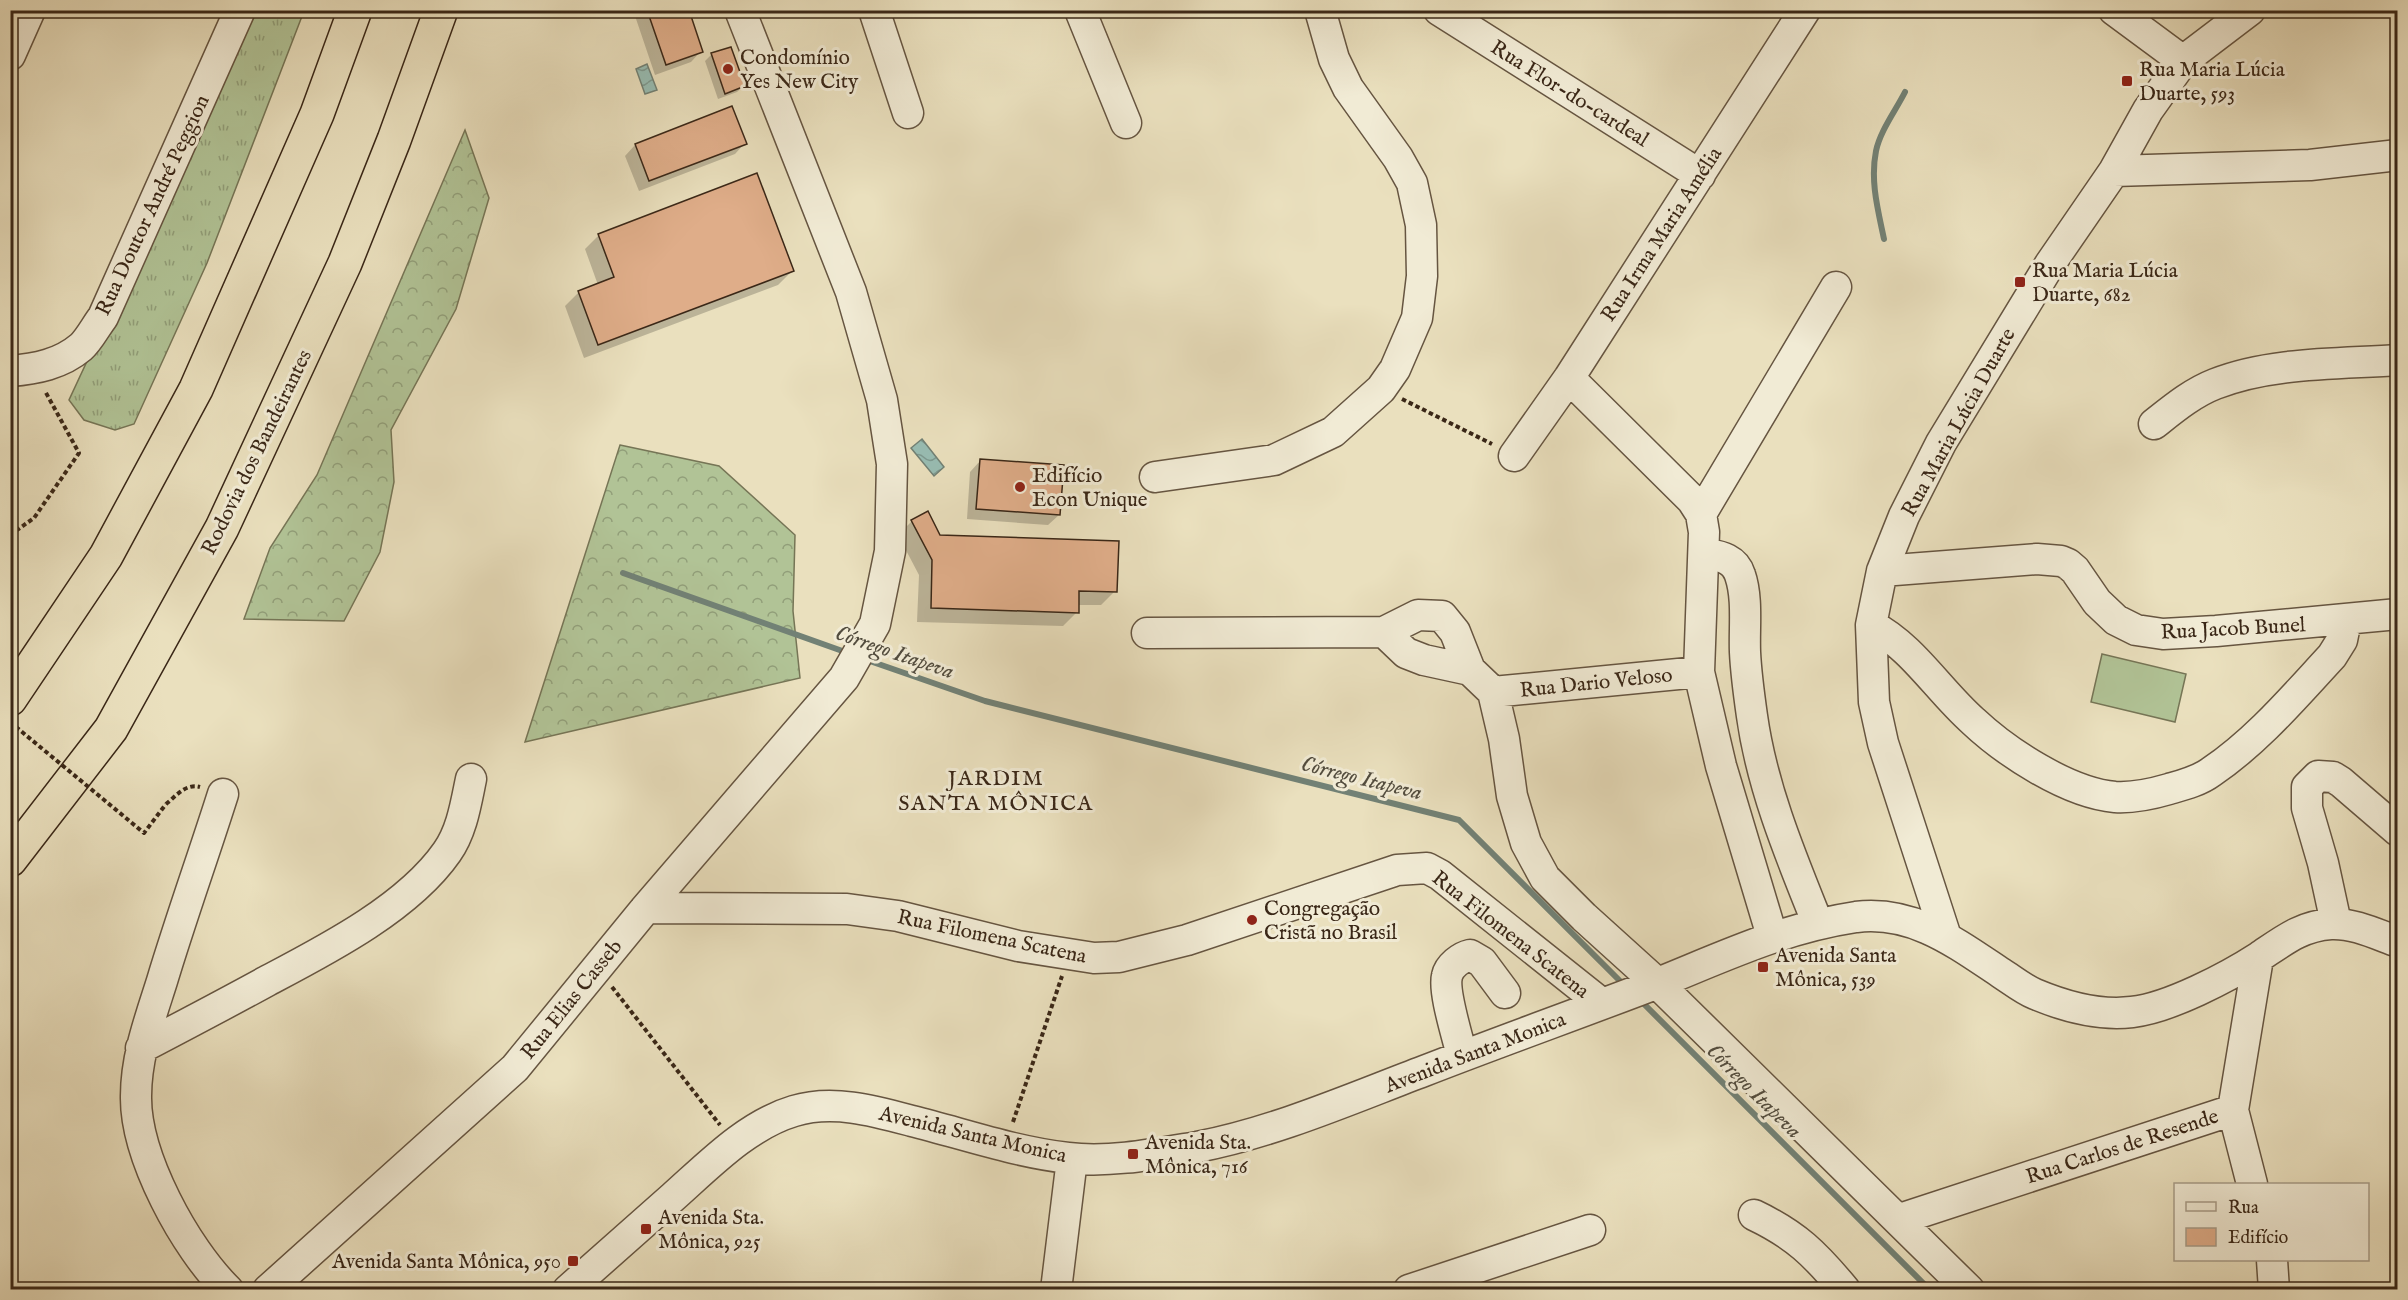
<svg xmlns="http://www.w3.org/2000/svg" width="2408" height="1300" viewBox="0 0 2408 1300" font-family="'IM FELL English',serif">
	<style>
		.grass { fill: url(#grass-tufts); stroke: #767556; stroke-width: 1.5 }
		.forest { fill: url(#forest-crowns); stroke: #767556; stroke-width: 1.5 }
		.green { fill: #b1c396; stroke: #767556; stroke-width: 1.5 }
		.water { fill: url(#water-waves); stroke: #728175; stroke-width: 1.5 }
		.shadow { fill: #0003 }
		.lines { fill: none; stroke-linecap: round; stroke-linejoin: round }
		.stream { stroke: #728175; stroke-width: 6 }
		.building { fill: #dfad89; stroke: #3a2717; stroke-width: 1.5 }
		.minor-casing { stroke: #665541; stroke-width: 33 }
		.highway-casing { stroke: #3a2717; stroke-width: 36 }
		.path { stroke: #3a2717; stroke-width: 4; stroke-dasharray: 4.5 3; stroke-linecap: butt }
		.minor { stroke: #f1ebd5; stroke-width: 30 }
		.highway { stroke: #eae0be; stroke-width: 33 }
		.path-bridge { stroke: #3a2717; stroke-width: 4; stroke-dasharray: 4.5 3; stroke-linecap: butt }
		.poi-dot { fill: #8f2418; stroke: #f1ebd5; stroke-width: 2 }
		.labels { text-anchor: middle; stroke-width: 6; stroke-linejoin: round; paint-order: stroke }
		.poi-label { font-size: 21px; fill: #3a2717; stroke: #f1ebd5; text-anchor: start }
		.street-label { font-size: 21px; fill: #3a2717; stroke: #f1ebd5 }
		.water-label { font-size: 22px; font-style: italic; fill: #524c3e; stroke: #f1ebd5 }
		.neighbourhood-label { font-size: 22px; letter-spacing: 1.5px; fill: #3a2717; stroke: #f1ebd5 }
	</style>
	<defs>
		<pattern id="grass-tufts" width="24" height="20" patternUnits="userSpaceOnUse" patternTransform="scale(1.5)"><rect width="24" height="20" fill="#b1c396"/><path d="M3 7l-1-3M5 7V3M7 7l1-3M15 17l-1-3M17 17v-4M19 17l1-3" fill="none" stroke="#919e79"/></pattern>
		<pattern id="forest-crowns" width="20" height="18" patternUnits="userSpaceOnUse" patternTransform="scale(1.5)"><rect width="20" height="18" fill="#b1c396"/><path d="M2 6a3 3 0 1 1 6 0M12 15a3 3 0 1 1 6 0" fill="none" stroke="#919e79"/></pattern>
		<pattern id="water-waves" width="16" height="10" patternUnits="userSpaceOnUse" patternTransform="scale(1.5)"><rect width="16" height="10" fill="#98bdb3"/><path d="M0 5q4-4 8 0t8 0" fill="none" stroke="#7d9a91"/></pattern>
	</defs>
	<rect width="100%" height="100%" fill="#eae0be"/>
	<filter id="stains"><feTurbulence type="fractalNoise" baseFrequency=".00333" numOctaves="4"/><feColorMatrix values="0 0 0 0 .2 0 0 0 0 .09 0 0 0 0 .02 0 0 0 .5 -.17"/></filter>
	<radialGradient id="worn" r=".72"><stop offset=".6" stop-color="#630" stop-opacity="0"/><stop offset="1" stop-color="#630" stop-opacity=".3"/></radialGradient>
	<path class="grass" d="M250 11H304L207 263 134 424 115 430 84 420 69 400Z"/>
	<path class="forest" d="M465 130 489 198 456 309 391 430 394 482 380 552 344 621 244 619 270 548 317 475Z
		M620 445 719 466 795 535 793 611 800 678 525 742Z"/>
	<path class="green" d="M2102 654 2186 674 2175 722 2091 702Z"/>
	<path class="water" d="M647 64 657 90 645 94 636 69Z
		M922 439 944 467 934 476 911 448Z"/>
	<path class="shadow" d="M633 10H687L701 51 691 62 655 75Z
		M712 54 744 85 737 92 718 99 705 61Z
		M731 108 745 143 735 154 639 191 625 156 635 145Z
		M599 235 792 271 778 285 584 358 565 306 579 292 598 285 585 249Z
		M980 461 1059 515 1048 525 967 519 970 472Z
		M912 521 939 537 1115 591 1101 605H1077V612L1063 626 917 622 919 575 898 535Z"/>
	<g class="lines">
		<path class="stream" d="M1884 239C1878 210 1870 181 1876 151 1880 131 1896 110 1905 92
			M623 573 848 653
			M864 659 985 701 1459 820 1626 987
			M1640 1000 1930 1290"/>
	</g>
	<path class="building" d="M647 10H689L703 52 666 65Z
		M731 47 745 86 725 94 711 53Z
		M732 106 747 144 649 181 635 144Z
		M757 173 794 271 598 345 578 291 614 277 598 234Z
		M980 459 1064 465 1060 515 976 509Z
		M928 511 940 535 1119 541 1117 592 1079 591V613L931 608 932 560 911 520Z"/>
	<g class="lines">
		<g class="minor-casing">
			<path id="minor" d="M874 10 908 113
				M1080 10 1126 123
				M1439 10 1700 175
				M2114 10 2183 61
				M10 55 30 10
				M2114 171 2310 165 2398 155
				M10 371C36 369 61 364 81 347 89 340 96 326 103 317L240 10
				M1569 378 1692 500 1701 514 1704 532 1699 672 1721 766 1772 936
				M2154 424C2173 409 2192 393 2215 384 2270 362 2339 364 2398 360
				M1514 456 1569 378 1805 10
				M1155 477 1274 460 1333 432 1381 389 1395 369 1417 318 1422 276 1421 225 1412 183 1398 158 1348 88 1334 59 1320 10
				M1701 514 1836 287
				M1704 553C1719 556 1735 558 1740 575 1748 598 1744 628 1745 652 1746 673 1749 695 1752 716 1762 788 1791 857 1818 924
				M1882 571 2037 559 2061 561 2068 564 2075 570 2097 602 2116 620 2136 630 2163 634 2216 631 2398 614
				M1871 625C1913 647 1938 690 1973 721 2006 752 2068 793 2115 797 2132 798 2152 794 2169 789 2183 785 2199 781 2211 772 2257 741 2294 697 2332 656L2342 640 2346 620
				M1384 632 1406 653 1424 660 1470 670
				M1147 633 1384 632 1418 615 1442 616 1455 632 1470 670 1493 692 1504 739 1512 796 1526 843 1545 878 1584 917 1657 983 1969 1290
				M1493 692 1699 672
				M223 794C203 857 181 918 162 981 150 1019 136 1056 136 1096 135 1156 185 1248 228 1290
				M646 908 847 909 898 916 1018 946 1094 958 1119 957 1187 940 1397 870 1427 868 1440 875 1602 1004
				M2336 923 2323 863 2307 808V787L2318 776 2333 777 2341 782 2398 831
				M1946 937 1883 743 1874 702 1871 625 1882 571 1904 516 1941 443 2050 264 2114 171 2148 110 2183 61 2250 10
				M141 1048C183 1026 225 1004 267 981 326 950 408 908 447 852 462 831 466 803 471 779
				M1462 1056C1458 1038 1443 992 1447 976 1449 966 1461 957 1470 955L1482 962 1505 993
				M2252 1184 2233 1110 2258 958
				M1754 1215C1796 1235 1815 1254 1845 1290
				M1900 1219 2233 1110
				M2272 1260 2274 1290
				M268 1290 515 1068 646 908 844 678 875 624 890 551 892 464 882 400 851 292 740 10
				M568 1290C603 1259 638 1228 673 1197 709 1165 747 1125 794 1111 833 1099 875 1111 912 1121 964 1134 1015 1152 1068 1158 1110 1163 1155 1154 1197 1147 1275 1132 1350 1099 1424 1071 1501 1041 1580 1013 1658 983 1725 956 1783 928 1856 917 1913 910 1956 943 2001 973 2012 980 2023 989 2035 994 2066 1007 2099 1016 2132 1012 2169 1008 2228 977 2259 957 2283 941 2301 926 2331 924 2354 923 2376 934 2398 942
				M1056 1290 1072 1159
				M1409 1290 1590 1230"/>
		</g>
		<g class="highway-casing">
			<path id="highway" d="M10 699 106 556 196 389 317 114 355 10
				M10 860 111 729 222 528 345 263 394 140 441 10"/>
		</g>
		<path class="path" d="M1402 399 1492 444
			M10 535 34 518 79 453 45 391
			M166 804C176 796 186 783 200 787
			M612 987 720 1125
			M1013 1122 1062 976"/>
		<use href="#minor" class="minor"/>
		<use href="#highway" class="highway"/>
		<path class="path-bridge" d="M10 722 144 833 166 804"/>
	</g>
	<g class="poi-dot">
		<circle cx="728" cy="69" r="6"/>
		<rect x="2121" y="75" width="12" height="12" rx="3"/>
		<rect x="2014" y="276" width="12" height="12" rx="3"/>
		<circle cx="1020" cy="487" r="6"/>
		<circle cx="1252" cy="920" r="6"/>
		<rect x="1757" y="961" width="12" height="12" rx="3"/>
		<rect x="1127" y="1148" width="12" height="12" rx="3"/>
		<rect x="640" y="1223" width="12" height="12" rx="3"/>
		<rect x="567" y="1255" width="12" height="12" rx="3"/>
	</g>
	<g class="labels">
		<g class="poi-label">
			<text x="740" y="64">Condomínio<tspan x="740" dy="24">Yes New City</tspan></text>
			<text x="2139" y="76">Rua Maria Lúcia<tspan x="2139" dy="24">Duarte, 593</tspan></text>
			<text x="2032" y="277">Rua Maria Lúcia<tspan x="2032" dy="24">Duarte, 682</tspan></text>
			<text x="1032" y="482">Edifício<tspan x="1032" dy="24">Econ Unique</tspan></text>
			<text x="1264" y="915">Congregação<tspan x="1264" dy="24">Cristã no Brasil</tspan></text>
			<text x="1775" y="962">Avenida Santa<tspan x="1775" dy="24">Mônica, 539</tspan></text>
			<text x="1145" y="1149">Avenida Sta.<tspan x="1145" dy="24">Mônica, 716</tspan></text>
			<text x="658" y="1224">Avenida Sta.<tspan x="658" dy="24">Mônica, 925</tspan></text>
			<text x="561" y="1268" text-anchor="end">Avenida Santa Mônica, 950</text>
		</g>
		<g class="street-label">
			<text transform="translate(1570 93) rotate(32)" y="7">Rua Flor-do-cardeal</text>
			<text transform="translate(152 205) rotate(-65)" y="7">Rua Doutor André Peggion</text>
			<text transform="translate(1661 234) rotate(-57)" y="7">Rua Irma Maria Amélia</text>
			<text transform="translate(1958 422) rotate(-61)" y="7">Rua Maria Lúcia Duarte</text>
			<text transform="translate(256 452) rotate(-64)" y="7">Rodovia dos Bandeirantes</text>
			<text transform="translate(2233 628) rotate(-3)" y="7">Rua Jacob Bunel</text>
			<text transform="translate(1596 682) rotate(-6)" y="7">Rua Dario Veloso</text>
			<text transform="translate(1511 934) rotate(38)" y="7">Rua Filomena Scatena</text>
			<text transform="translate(992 936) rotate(12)" y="7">Rua Filomena Scatena</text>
			<text transform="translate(571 999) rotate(-51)" y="7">Rua Elias Casseb</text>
			<text transform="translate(1475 1052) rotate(-21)" y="7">Avenida Santa Monica</text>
			<text transform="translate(973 1134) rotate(13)" y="7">Avenida Santa Monica</text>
			<text transform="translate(2122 1146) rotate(-18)" y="7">Rua Carlos de Resende</text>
		</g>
		<g class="water-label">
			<text transform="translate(895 651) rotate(19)" y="8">Córrego Itapeva</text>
			<text transform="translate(1362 777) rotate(14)" y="8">Córrego Itapeva</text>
			<text transform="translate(1755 1090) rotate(45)" y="8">Córrego Itapeva</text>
		</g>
		<g class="neighbourhood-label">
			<text x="996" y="785">JARDIM<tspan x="996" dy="25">SANTA MÔNICA</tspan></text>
		</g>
	</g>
	<rect width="2408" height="1300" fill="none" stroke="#eae0be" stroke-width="36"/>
	<rect x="12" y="12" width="2384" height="1276" fill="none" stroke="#3a2717" stroke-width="3"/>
	<rect x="18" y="18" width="2372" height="1264" fill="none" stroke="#3a2717" stroke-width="1.5"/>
	<rect x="2174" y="1183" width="195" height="78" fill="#f1ebd5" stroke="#a89d89" stroke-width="1.5"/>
	<rect x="2186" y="1202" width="30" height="9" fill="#f1ebd5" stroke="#a89d89" stroke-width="1.5"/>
	<text x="2228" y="1213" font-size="18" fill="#3a2717">Rua</text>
	<rect x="2186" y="1228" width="30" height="18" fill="#dfad89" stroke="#a89d89" stroke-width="1.5"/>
	<text x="2228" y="1243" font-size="18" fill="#3a2717">Edifício</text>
	<rect width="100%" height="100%" filter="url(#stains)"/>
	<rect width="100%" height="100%" fill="url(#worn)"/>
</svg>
